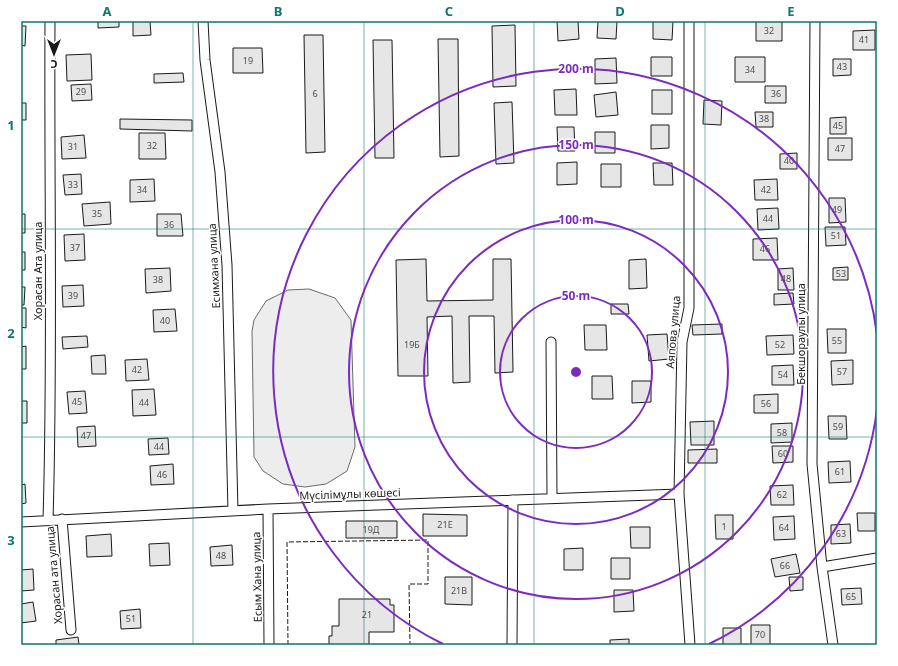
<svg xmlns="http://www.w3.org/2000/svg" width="898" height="666" viewBox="0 0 898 666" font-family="'Noto Sans',sans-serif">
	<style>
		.built { fill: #ededed; stroke: #6a6a6a }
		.building { fill: #e6e6e6; stroke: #1a1a1a }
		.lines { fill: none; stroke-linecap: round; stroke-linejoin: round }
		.street-casing { stroke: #1a1a1a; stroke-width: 11 }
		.street { stroke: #fff; stroke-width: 9 }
		.fence { stroke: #1a1a1a; stroke-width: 1; stroke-dasharray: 5 2; stroke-linecap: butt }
		.grid { fill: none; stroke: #0f766e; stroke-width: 1; stroke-opacity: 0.55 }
		.ring { fill: none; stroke: #7b2cbf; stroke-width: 2 }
		.labels { text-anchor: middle; stroke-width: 3; stroke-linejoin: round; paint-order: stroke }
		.number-label { font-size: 9px; fill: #4d4d4d }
		.street-label { font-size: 11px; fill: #1a1a1a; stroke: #fff }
		.centre { fill: #7b2cbf; stroke: #fff; stroke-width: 2 }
		.ring-label { font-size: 12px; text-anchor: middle; font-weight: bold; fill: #7b2cbf; stroke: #fff; stroke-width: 3; stroke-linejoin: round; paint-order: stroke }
		.neatline { fill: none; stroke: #0f766e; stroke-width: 1.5 }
		.grid-label { font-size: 13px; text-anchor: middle; font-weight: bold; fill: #0f766e }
	</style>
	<rect width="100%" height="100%" fill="#fff"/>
	<path class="built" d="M309 289 335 298 351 320 355 447 347 471 326 484 305 487 283 484 263 471 254 457 252 331 254 320 266 301 288 290Z"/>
	<path class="building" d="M98 21H119V27L98 28Z
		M133 21H150L151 35 133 36Z
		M557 21H578L579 39 558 41Z
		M598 21H617L616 39 597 38Z
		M653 21H673L672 40 653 39Z
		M756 21H782V41H756Z
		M515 25 516 86 493 87 492 26Z
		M21 26H26L25 46 21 45Z
		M875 30V50H853V31Z
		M304 35H323L325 152 306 153Z
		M438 39H458L459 156 440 157Z
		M373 40H392L394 158H375Z
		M233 48H262L263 73H233Z
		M91 54 92 80 67 81 66 55Z
		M651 57H672V76H651Z
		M735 57H765V82H735Z
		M616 58 617 83 595 84V59Z
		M833 59H851V75L833 76Z
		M183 73 184 82 154 83V74Z
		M91 84 92 100 72 101 71 85Z
		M765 86H786V103H765Z
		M576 89 577 115H555L554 90Z
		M652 90H672V114H652Z
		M616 92 618 115 596 117 594 95Z
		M704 100 722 101 721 125 703 124Z
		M512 102 514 163 496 164 494 103Z
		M21 103H26V120H21Z
		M755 112H773V127H756Z
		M846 117V134H830V118Z
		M120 119 192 120V131L120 129Z
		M651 125H669V148L651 149Z
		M557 127H574L575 151H558Z
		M595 132H615V153H595Z
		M139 133H165L166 159H139Z
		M84 135 86 158 62 159 61 137Z
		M828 138H852V160H828Z
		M797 153V169H780V154Z
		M577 162V184L557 185V163Z
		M653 163H672L673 185H654Z
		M601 164H621V187H601Z
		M81 174 82 194 65 195 63 175Z
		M154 179 155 201 130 202V180Z
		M777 179 778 200H755L754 180Z
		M829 198H845L846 222 829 223Z
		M110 202 111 224 84 226 82 204Z
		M778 208 779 229 758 230 757 209Z
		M21 214H25V233H21Z
		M157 214H181L183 236H157Z
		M825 227H845L846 245 826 246Z
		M84 234 85 260 65 261 64 235Z
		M777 238 778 260H753V239Z
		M21 252H25V270H21Z
		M426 259 427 301 493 300V259H511L513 372 495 373 494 316H469L470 382 453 383 452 316 427 317 428 376H398L396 260Z
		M646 259 647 288 629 289V260Z
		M848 267V280H833V268Z
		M170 268 171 291 146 293 145 269Z
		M793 268 794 290H778V269Z
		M83 285 84 306 63 307 62 286Z
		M21 287H25L24 305H21Z
		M793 293 794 304 774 305V294Z
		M611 304H628L629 314H611Z
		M21 308H26V328L21 327Z
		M175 309 177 331 154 332 153 310Z
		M722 324V334L693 335 692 325Z
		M584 325H606L607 350H585Z
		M827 329H846V353H828Z
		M667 334 669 359 649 361 647 335Z
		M793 335 794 354 767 355 766 336Z
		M87 336 88 347 63 349 62 337Z
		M26 346V369H21V347Z
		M105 355 106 374H92L91 356Z
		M147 359 149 380 126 381 125 360Z
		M853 360V384L832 385 831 361Z
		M793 365 794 385H772V366Z
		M592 376H612L613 399H592Z
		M632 381H651V402L632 403Z
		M154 389 156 415 133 416 132 390Z
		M85 391 87 413 69 414 67 392Z
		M778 394V413H754V395Z
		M21 401H27V423H21Z
		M828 416H846L847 439H829Z
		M714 421V445H691L690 422Z
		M792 423V442L771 443V424Z
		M95 426 96 446 78 447 77 427Z
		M168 438 169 454 149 455 148 439Z
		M772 446H793V462L773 463Z
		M717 449V463H688V450Z
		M850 461 851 482 829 483 828 462Z
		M173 464 174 484 151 485 150 466Z
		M25 484 26 503 21 504V485Z
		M793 485 794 505H771L770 486Z
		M857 513H875V531H858Z
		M423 514 467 515V536H423Z
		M715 515H733V539H716Z
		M794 516 795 539 774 540 773 517Z
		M346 521H397V538H346Z
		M850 524 851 543 831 544V525Z
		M630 527H650V548H631Z
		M111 534 112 556 87 557 86 536Z
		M169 543 170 565 150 566 149 544Z
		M232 545 233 565 211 566 210 547Z
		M583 548V570H564V549Z
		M796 554 800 573 775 577 771 559Z
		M611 558H630V579H611Z
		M33 569 34 590 21 591V570Z
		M445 577H472V605L445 604Z
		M789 577H803V590L790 591Z
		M861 588 862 604 842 605 841 589Z
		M614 590H633L634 611 614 612Z
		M339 599H390V605H394V632H369V645H329V636H332V626H339Z
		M33 602 36 621 21 623V604Z
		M140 609 141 628 121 629 120 611Z
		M751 625H770V645H751Z
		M723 628H741V645H723Z
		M78 637 79 645H56V640Z
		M629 639V645H610V640Z"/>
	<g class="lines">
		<g class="street-casing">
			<path id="street" d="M203 21 205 60 220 172 227 265 233 511
				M689 21V308L682 342 679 494 690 645
				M815 21 812 464 822 567 833 645
				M551 342 552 498
				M268 509 269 645
				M62 519 71 630
				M48 520C53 354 49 187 50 21
				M21 522 268 509 679 494
				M822 567 877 558
				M512 645 513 500"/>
		</g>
		<use href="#street" class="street"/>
		<path class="fence" d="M288 645 287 542 428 540V584H409L410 645"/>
	</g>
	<path class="grid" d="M193 21V645M364 21V645M534 21V645M705 21V645M21 229H877M21 437H877"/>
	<g class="ring">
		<circle cx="576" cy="372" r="76"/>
		<circle cx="576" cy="372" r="152"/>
		<circle cx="576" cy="372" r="227"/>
		<path d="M877 409A303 303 0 0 1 709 644M443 644A303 303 0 1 1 877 335"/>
	</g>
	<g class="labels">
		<g class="number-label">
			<text x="769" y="34">32</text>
			<text x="864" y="43">41</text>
			<text x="248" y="64">19</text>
			<text x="842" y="70">43</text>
			<text x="750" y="73">34</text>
			<text x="81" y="95">29</text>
			<text x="315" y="97">6</text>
			<text x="776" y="97">36</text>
			<text x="764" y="122">38</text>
			<text x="838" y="129">45</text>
			<text x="152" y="149">32</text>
			<text x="73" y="150">31</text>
			<text x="840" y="152">47</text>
			<text x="789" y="164">40</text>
			<text x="73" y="188">33</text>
			<text x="142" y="193">34</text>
			<text x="766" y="193">42</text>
			<text x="837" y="213">49</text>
			<text x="97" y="217">35</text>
			<text x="768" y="222">44</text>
			<text x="169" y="228">36</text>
			<text x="836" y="239">51</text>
			<text x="75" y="251">37</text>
			<text x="765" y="252">46</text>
			<text x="841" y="277">53</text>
			<text x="786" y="282">48</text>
			<text x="158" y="283">38</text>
			<text x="73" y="299">39</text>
			<text x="165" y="324">40</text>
			<text x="837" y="344">55</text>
			<text x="412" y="348">19Б</text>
			<text x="780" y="348">52</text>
			<text x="137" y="373">42</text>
			<text x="842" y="375">57</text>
			<text x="783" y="378">54</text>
			<text x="77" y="405">45</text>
			<text x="144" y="406">44</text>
			<text x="766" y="407">56</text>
			<text x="838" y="430">59</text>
			<text x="782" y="436">58</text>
			<text x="86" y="439">47</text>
			<text x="159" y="450">44</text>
			<text x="783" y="457">60</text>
			<text x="840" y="475">61</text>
			<text x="162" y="478">46</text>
			<text x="782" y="498">62</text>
			<text x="445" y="528">21Е</text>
			<text x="724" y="530">1</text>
			<text x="784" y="531">64</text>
			<text x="371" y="533">19Д</text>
			<text x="841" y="537">63</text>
			<text x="221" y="559">48</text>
			<text x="785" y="569">66</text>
			<text x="459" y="594">21В</text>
			<text x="851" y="600">65</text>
			<text x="367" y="618">21</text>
			<text x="131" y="622">51</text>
			<text x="760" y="638">70</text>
		</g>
		<g class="street-label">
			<text transform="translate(214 266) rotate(-93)" y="4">Есимхана улица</text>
			<text transform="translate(38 271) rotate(-90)" y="4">Хорасан Ата улица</text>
			<text transform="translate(673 332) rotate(-85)" y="4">Аяпова улица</text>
			<text transform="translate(801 334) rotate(-90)" y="4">Бекшораулы улица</text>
			<text transform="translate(350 494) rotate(-2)" y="4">Мүсілімұлы көшесі</text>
			<text transform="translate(54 575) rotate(-95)" y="4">Хорасан ата улица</text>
			<text transform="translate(257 577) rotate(-91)" y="4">Есым Хана улица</text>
		</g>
	</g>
	<circle cx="576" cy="372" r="6" class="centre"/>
	<g class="ring-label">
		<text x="576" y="73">200 m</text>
		<text x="576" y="149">150 m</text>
		<text x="576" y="224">100 m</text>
		<text x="576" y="300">50 m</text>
	</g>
	<rect width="898" height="666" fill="none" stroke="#ffffff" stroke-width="44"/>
	<g transform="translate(54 54) rotate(180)" stroke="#ffffff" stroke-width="3" paint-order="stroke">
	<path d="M0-3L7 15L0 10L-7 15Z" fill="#1a1a1a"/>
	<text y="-6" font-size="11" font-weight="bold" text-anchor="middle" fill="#1a1a1a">С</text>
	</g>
	<rect x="22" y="22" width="854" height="622" class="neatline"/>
	<g class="grid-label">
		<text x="107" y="16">A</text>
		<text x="278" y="16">B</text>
		<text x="449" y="16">C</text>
		<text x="620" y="16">D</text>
		<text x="791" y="16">E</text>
		<text x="11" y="130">1</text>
		<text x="11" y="338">2</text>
		<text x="11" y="545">3</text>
	</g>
</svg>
